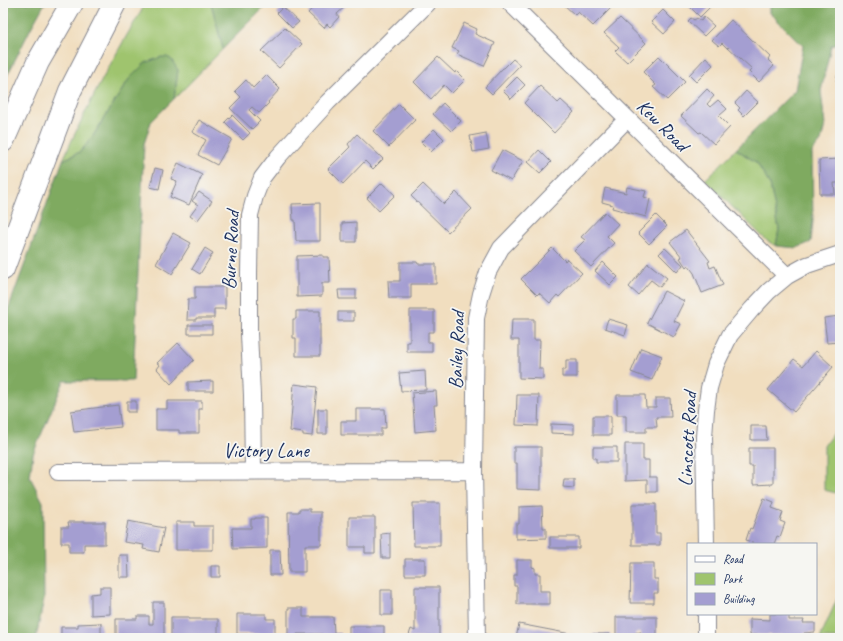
<svg xmlns="http://www.w3.org/2000/svg" width="843" height="641" viewBox="0 0 843 641" font-family="Caveat,sans-serif">
	<style>
		.green { fill: #9fc46e; stroke: #5d7a66 }
		.forest { fill: #7faa61; stroke: #4d6c60 }
		.building { fill: #a49ed1 }
		.lines { fill: none; stroke-linecap: round; stroke-linejoin: round }
		.minor-casing { stroke: #86868e; stroke-width: 18 }
		.highway-casing { stroke: #86868e; stroke-width: 24 }
		.minor { stroke: #fff; stroke-width: 16 }
		.highway { stroke: #fff; stroke-width: 22 }
		.labels { text-anchor: middle; stroke-width: 3.5; stroke-linejoin: round; paint-order: stroke }
		.street-label { font-size: 20px; fill: #1b2f5e; stroke: #f6f6f2 }
	</style>
	<rect width="100%" height="100%" fill="#f6f6f2"/>
	<filter id="ink" filterUnits="userSpaceOnUse"><feTurbulence type="fractalNoise" baseFrequency=".025" numOctaves="2"/><feDisplacementMap in="SourceGraphic" scale="8" xChannelSelector="R" yChannelSelector="G"/><feConvolveMatrix kernelMatrix="1 2 1 2 8 2 1 2 1" color-interpolation-filters="sRGB"/></filter>
	<filter id="wash" filterUnits="userSpaceOnUse"><feTurbulence type="fractalNoise" baseFrequency=".012" numOctaves="4" result="noise"/><feDisplacementMap in="SourceGraphic" scale="16" xChannelSelector="R" yChannelSelector="G"/><feGaussianBlur stdDeviation="0.9" result="paint"/><feColorMatrix in="noise" values="0 0 0 0 0 0 0 0 0 0 0 0 0 0 0 0 0 1.4 0 .05"/><feComposite in="paint" operator="in"/></filter>
	<g filter="url(#wash)">
		<rect width="100%" height="100%" fill="#f1debf"/>
		<path class="green" d="M146 3H211L223 49 174 99 178 70 129 79 91 139 80 152 63 160C87 105 115 54 146 3Z
			M736 149 757 163 770 185 779 229 776 246 766 240 705 180Z
			M840 423V494L824 490V446Z
			M840 592V638H820Z"/>
		<path class="forest" d="M3 3H45L31 28 3 84Z
			M211 3H269L223 49Z
			M770 3H824L840 5V43L831 46 821 91 825 125 821 141 812 152 813 221 811 242 797 248 776 246 779 229 770 185 757 163 736 149 795 90 803 46 770 13Z
			M161 57H167L171 59 178 70 174 99 151 122 144 144 133 381H64L33 454 30 477 43 502 44 599 36 638H3V323L63 160 80 152 91 139 129 79 145 63Z"/>
		<g id="blocks">
			<path class="building" d="M317 3H349L337 14 339 17 330 27 327 24 324 28 308 13Z
				M562 3H613L614 5 593 26 578 12 575 15Z
				M686 3H714L700 17Z
				M283 7 299 22 292 28 277 13Z
				M663 10 675 22 664 34 651 22Z
				M704 17 714 26 704 36 688 21 691 18 694 20 697 18 701 21Z
				M620 18 646 43 627 62 615 51 619 47 604 33Z
				M731 20 770 57 768 60 774 66 759 82 749 72 752 69 728 47 727 48 722 43 719 46 712 40Z
				M464 23 477 29 475 34 495 43 484 66 457 54 459 51 452 48Z
				M285 28 302 44 279 68 261 51Z
				M659 56 685 82 667 100 653 87 656 85 643 72Z
				M438 57 455 73 456 71 465 80 452 93 444 85 431 99 414 82Z
				M706 57 713 65 696 82 689 75Z
				M513 59 520 65 492 94 485 87 503 68H504Z
				M839 68H840V82L836 81Z
				M266 75 280 89 268 102 269 103 259 113 252 107 249 110 260 121 252 129 230 108 241 97 235 91 246 80 253 88Z
				M517 77 525 85 511 99 503 91Z
				M540 86 558 103 561 100 574 112 554 133 524 103Z
				M707 89 714 96 707 104 710 107 718 100 727 109 719 116 730 127 714 144 701 132 699 133 681 116Z
				M746 91 758 102 744 116 738 110 740 108 735 103Z
				M443 103 461 121 451 131 433 114Z
				M399 104 415 120 389 147 373 131Z
				M232 115 250 133 243 140 225 122Z
				M199 120 232 139 217 165 198 155 206 140 192 132Z
				M434 129 444 139 431 152 421 142Z
				M486 133 489 149 473 152 470 136Z
				M357 134 383 159 373 169 365 161 343 184 328 169 350 147 348 144Z
				M502 150 523 161 511 181 491 170Z
				M539 150 551 162 540 173 528 162Z
				M840 159V183H834L835 194H820L819 160Z
				M178 163 202 175 189 205 170 197 177 181 171 179Z
				M155 168 163 170 159 189 150 187Z
				M382 183 395 195 379 211 367 198Z
				M423 184 444 204 456 192 472 209 448 232 411 196Z
				M627 187 646 191 644 197 650 199 646 217 612 208 613 205 602 202 605 188 626 193Z
				M199 192 212 201 197 221 190 216 198 205 192 201Z
				M320 203V241H296L295 220H293L292 204Z
				M605 212 618 224 607 236 614 243 591 267 574 251 585 240 581 237Z
				M656 215 667 226 649 244 638 233Z
				M356 222V242H342V223Z
				M686 230 710 261 708 262 710 268 715 266 723 285 702 293 694 273 688 265 686 267 680 258 682 257 670 242Z
				M173 233 191 243 172 274 156 264Z
				M205 248 213 253 200 274 192 269Z
				M552 248 565 261 567 259 582 273 559 297 557 295 550 303 539 293 537 295 521 279Z
				M665 248 683 265 677 272 659 254Z
				M323 255V257H329L330 283H322V296L297 297V256Z
				M400 262H417L418 264H436V284H411V298H389L388 281H400Z
				M603 262 618 277 610 285 595 271Z
				M648 263 667 278 660 287 651 280 638 295 629 287Z
				M195 287H225V309H214V318H196V320H187L188 299H195Z
				M338 290H356V299H339Z
				M664 291 684 301 674 321 681 324 674 337 647 323Z
				M410 310H434V332H428V342H432V352H407V342H410Z
				M296 311H320V356H296V338H293V319H296Z
				M338 312H354V321H338Z
				M840 316V342L827 343 824 318Z
				M512 319H534V340H540L539 369H543V379L519 378V340H511Z
				M608 319 628 325 625 335 605 328Z
				M188 325H212V334H188Z
				M178 343 194 360 171 384 157 369 160 365 157 363Z
				M641 348 662 356 652 380 631 372Z
				M816 351 833 367 794 412 768 390 794 359 803 366Z
				M566 360H577V377H562V370H566Z
				M425 371 426 390 401 391 399 373Z
				M213 381V391H188V382Z
				M294 384 317 387 312 436 303 435V433L290 431Z
				M436 391 437 405H434L436 430 415 432 412 393Z
				M517 395H539L538 426 516 425Z
				M617 395H645L646 407H656V398H670L671 417H656L657 427H646V432H626V415H617Z
				M127 401H136V412H127Z
				M167 401H202V409H199V433H179V430H156V409H167Z
				M118 405 121 427 74 432 71 411Z
				M318 409H327V434H318Z
				M356 409H385L386 428H381V435H341V421H356Z
				M593 416H611V435H593Z
				M551 424 574 425V434L551 433Z
				M751 426H766L767 440H751Z
				M625 444H643V460H649V477H657V492H647V480L625 481Z
				M514 447H541V490L517 489V463H514Z
				M593 447H617V462H596V458H593Z
				M749 448H773V484L753 485V466H749Z
				M564 479H574V488L563 487Z
				M764 498 774 502 772 508 783 512 780 521 785 523 780 537 777 536 774 544H752V542L746 540 750 528 752 529Z
				M413 503H440V546H414Z
				M632 504H656V533H660V545H632Z
				M542 506 543 528H546V538L516 539V524H519V507Z
				M299 509H310V512H321V545H305V572H289L288 512H299Z
				M349 517H375V553H365V547H349Z
				M255 518H267V548L233 549 232 528H251V519H255Z
				M128 521 164 528 159 552 143 549 144 545 124 542Z
				M68 522H105V544H84V552H69V543H61V527H69Z
				M176 522H194V526H213V550H176Z
				M390 533V558H382L381 534Z
				M550 537H579V548H550Z
				M270 550H280L281 575H270Z
				M119 555H128L129 577H119Z
				M405 559H425V575H405Z
				M517 560H532V567L535 568V574H540V591H550V604H517V586H514V575H517Z
				M631 563H654V579H658V593H654V603H630Z
				M211 566H220V577H211Z
				M100 587H110V614L91 615V594L100 593Z
				M415 587H439V638H408L411 629 415 631Z
				M381 590H392V615H381Z
				M153 602H164V638H116V619H137V616H149V624H153Z
				M288 608H303V617H333L334 633H341V638H322V634H297V637H288Z
				M237 614H266V619H275V638H259V634H237Z
				M770 614H789V620H804L803 623H815V632L804 633V635H750V619L770 620Z
				M171 617H189V619H218V638H171Z
				M616 617H657V638H641V632L635 633 636 638H616Z
				M101 623V638H61V627H78V624Z
				M519 624 576 635 575 638H516Z
				M349 626H384V638H349Z
				M593 634H610V638H593Z"/>
		</g>
	</g>
	<g filter="url(#ink)">
		<use href="#blocks" fill-opacity="0" stroke="#86868e" stroke-width="1"/>
		<g class="lines">
			<g class="minor-casing">
				<path id="minor" d="M510 3 787 276
					M253 471 252 395 249 334V273L250 215 255 196 262 178 278 157 328 102 428 3
					M58 472 474 471
					M706 544 704 437 706 410 709 388 716 364 730 335 752 309 769 291 787 276 807 265 840 254
					M706 614V638
					M477 638 474 471 476 318 481 294 488 272 501 248 627 119"/>
			</g>
			<g class="highway-casing">
				<path id="highway" d="M3 141 38 62 72 3
					M3 269 70 91 115 3"/>
			</g>
			<use href="#minor" class="minor"/>
			<use href="#highway" class="highway"/>
		</g>
	</g>
	<g class="labels">
		<g class="street-label">
			<text transform="translate(663 125) rotate(45)" y="7">Kew Road</text>
			<text transform="translate(230 250) rotate(-87)" y="7">Burne Road</text>
			<text transform="translate(456 350) rotate(-88)" y="7">Bailey Road</text>
			<text transform="translate(687 439) rotate(-87)" y="7">Linscott Road</text>
			<text x="266" y="457">Victory Lane</text>
		</g>
	</g>
	<rect width="843" height="641" fill="none" stroke="#f6f6f2" stroke-width="16"/>
	<rect x="687" y="543" width="130" height="72" fill="#f6f6f2" stroke="#9ea6b7"/>
	<rect x="695" y="556" width="20" height="6" fill="#ffffff" stroke="#9ea6b7"/>
	<text x="723" y="563" font-size="12" fill="#1b2f5e">Road</text>
	<rect x="695" y="573" width="20" height="12" fill="#9fc46e" stroke="#9ea6b7"/>
	<text x="723" y="583" font-size="12" fill="#1b2f5e">Park</text>
	<rect x="695" y="593" width="20" height="12" fill="#a49ed1" stroke="#9ea6b7"/>
	<text x="723" y="603" font-size="12" fill="#1b2f5e">Building</text>
</svg>
